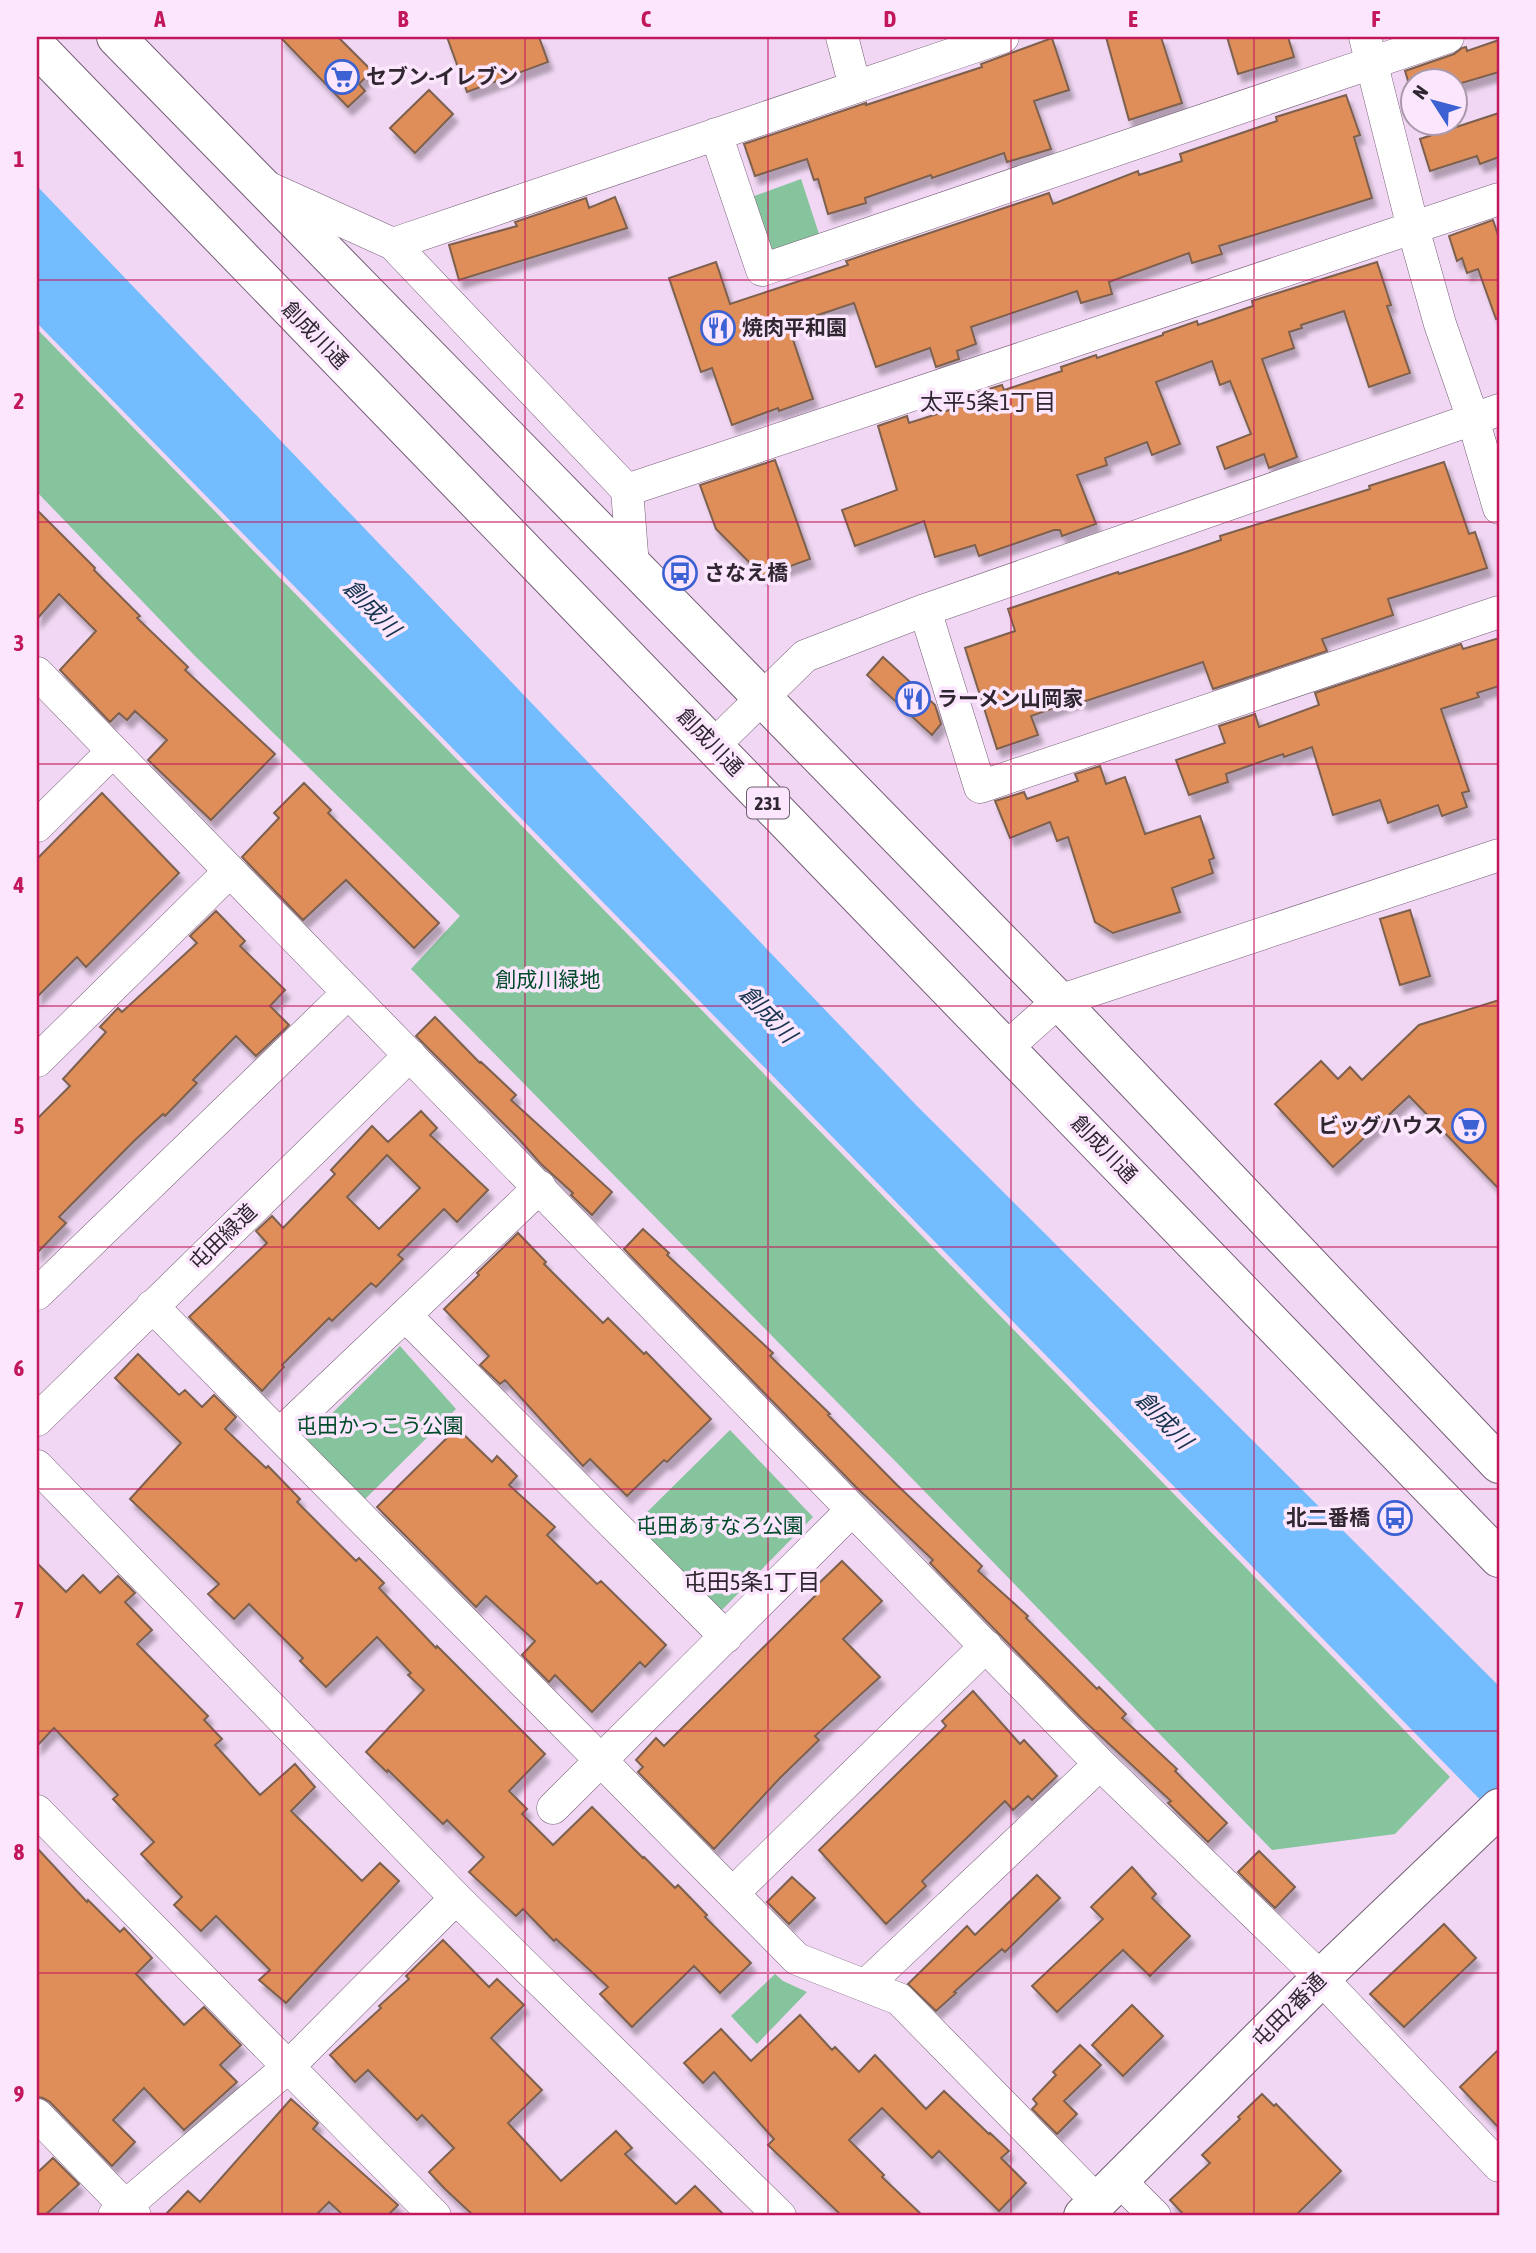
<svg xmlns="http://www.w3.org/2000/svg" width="1536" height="2253" viewBox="0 0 1536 2253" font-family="'Asap Condensed','Noto Sans JP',sans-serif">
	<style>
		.green { fill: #85c49c }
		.water { fill: #73bcfe }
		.building { fill: #df8e5a; stroke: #7d604e; stroke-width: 2; fill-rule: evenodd; filter: url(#shadow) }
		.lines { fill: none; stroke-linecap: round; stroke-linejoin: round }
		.street-casing { stroke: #755f77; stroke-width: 33 }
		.secondary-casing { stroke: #755f77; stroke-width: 40 }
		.highway-casing { stroke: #755f77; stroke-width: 40 }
		.street { stroke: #fff; stroke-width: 32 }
		.secondary { stroke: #fff; stroke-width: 38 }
		.highway { stroke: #fff; stroke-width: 38 }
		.grid { fill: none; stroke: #c2185b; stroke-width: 2; stroke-opacity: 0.55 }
		.labels { text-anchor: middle; stroke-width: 7; stroke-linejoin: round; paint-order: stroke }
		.shield { fill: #fbe6fd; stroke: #6c606e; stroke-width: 2 }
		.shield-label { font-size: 19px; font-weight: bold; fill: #2f2630 }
		.poi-label { font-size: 21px; font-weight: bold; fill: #2f2630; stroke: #fbe6fd; text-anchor: start }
		.street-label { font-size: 21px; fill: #2f2630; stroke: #fbe6fd }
		.park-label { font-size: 21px; fill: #004b29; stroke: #fbe6fd }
		.neighbourhood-label { font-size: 23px; fill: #2f2630; stroke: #fbe6fd }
		.water-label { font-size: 23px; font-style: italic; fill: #16354f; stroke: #fbe6fd }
		.neatline { fill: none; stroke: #c2185b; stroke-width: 2.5 }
		.grid-label { font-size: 23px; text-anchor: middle; font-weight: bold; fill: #c2185b }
	</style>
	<defs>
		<filter id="shadow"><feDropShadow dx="4.5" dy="8" stdDeviation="2" flood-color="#0004"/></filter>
	</defs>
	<rect width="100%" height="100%" fill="#f1d7f3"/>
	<path class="green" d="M801 179 821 240 767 259 746 199Z
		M37 329 1450 1777 1395 1834 1272 1850 900 1466 411 969 460 916 195 656 37 492Z
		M400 1346 456 1409 361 1503 303 1442Z
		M730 1430 813 1517 719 1613 634 1525Z
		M775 1974 783 1981 807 1992 757 2044 731 2016Z"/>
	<path class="water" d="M37 186 917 1106 1499 1686V1819L37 323Z"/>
	<path class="building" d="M280 37H338L372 71 359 84 365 91 348 107Z
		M447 37H539L548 62 467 92Z
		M1106 37H1161L1182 103 1129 120Z
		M1227 37H1288L1294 57 1238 74Z
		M1052 38 1069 90 1034 101 1051 149 1007 162 1004 153 932 178 931 175 865 198 866 203 828 214 818 179 814 180 807 159 755 176 744 144 866 103V105L982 67 981 64Z
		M1499 40V72L1455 85V80H1413V97L1405 71 1454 54 1462 48 1466 47 1467 51Z
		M429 90 453 114 415 153 390 128Z
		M1346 95 1360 135 1354 137 1372 198 1219 246 1222 254 1192 263 1189 253 1109 282 1112 294 1081 303 1077 291 971 327 976 344 957 351 959 359 936 367 930 348 876 367 854 303 788 325 813 399 779 411 778 408 732 425 712 368 701 372 669 278 716 262 730 304 848 265 846 261 1049 193 1053 204 1138 171 1139 175 1182 161 1180 154 1277 121 1276 117Z
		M1499 113V157L1480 164 1477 156 1430 171 1420 139Z
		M615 197 627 228 459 280 449 245 517 226 515 222 586 198 589 208Z
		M1493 220 1499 238V318L1496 319 1478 269 1467 273 1462 258 1457 261 1449 236Z
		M1377 262 1391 305 1387 306 1410 373 1369 387 1344 311 1301 325 1302 328 1289 332 1294 348 1262 359 1297 457 1269 468 1264 454 1225 469 1217 447 1251 434 1230 381 1220 385 1212 361 1156 382 1180 444 1152 455 1147 442 1105 458 1107 465 1077 475 1096 524 1062 536 1060 530H1054L979 556 975 545 935 557 924 521 855 546 842 510 897 490 878 426 907 416 909 423 968 404 966 396 1002 385 1004 390 1062 371 1061 367 1096 355 1097 358 1163 335V333L1197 321 1198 325 1253 306 1252 301Z
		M775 460 810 559 763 576 716 529 700 485Z
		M1444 462 1469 534 1475 532 1487 568 1388 599 1393 615 1322 639 1327 651 1213 689 1203 662 1083 702 1082 698 1031 716 1038 735 997 749 965 648 1015 631 1008 609 1118 572 1119 574 1183 553 1221 540 1220 536 1370 489 1369 486Z
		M37 510 95 568 94 570 140 616 137 618 188 667 185 670 275 754 211 820 148 760 167 740 135 711 127 720 119 713 110 722 60 670 96 631 59 594 37 619Z
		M1499 638V686L1477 693 1479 697 1441 709 1469 791 1462 793 1467 807 1442 816 1438 805 1388 823 1380 800 1333 815 1312 747 1284 757 1283 754 1226 774 1228 782 1189 795 1176 760 1225 743 1219 726 1255 714 1259 727 1319 705 1315 693 1461 644 1463 649Z
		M883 657 935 705 941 724 932 735 867 675Z
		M1100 766 1106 784 1125 777 1145 834 1200 816 1214 858 1209 860 1213 873 1172 888 1180 912 1113 933 1095 922 1068 837 1057 841 1050 822 1010 838 995 801 1024 792 1027 799 1078 781 1075 774Z
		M304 783 331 810 328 813 439 923 414 948 346 880 303 920 242 857 279 818 274 813Z
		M102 793 179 873 86 967 77 957 37 997V859Z
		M1410 910 1430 976 1400 985 1380 919Z
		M216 911 245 941 240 946 285 990 270 1006 289 1025 256 1056 236 1036 193 1080 197 1083 165 1116 163 1114 134 1141 59 1217 66 1223 37 1253V1119L70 1086 63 1079 106 1032 100 1027 118 1008 122 1012 197 943 190 936Z
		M1499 1000V1189L1409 1096 1333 1167 1275 1104 1321 1061 1338 1079 1350 1067 1362 1080 1419 1025Z
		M435 1017 480 1063 481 1062 516 1095 511 1100 612 1192 592 1215 571 1195 573 1193 541 1164 518 1138 416 1036Z
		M421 1111 437 1128 430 1135 488 1190 457 1222 444 1209 398 1255 403 1259 376 1287 371 1283 332 1321 329 1318 282 1365 284 1367 262 1391 189 1317 267 1243 256 1231 272 1216 283 1228 335 1174 331 1170 372 1126 388 1142ZM387 1155 420 1188 379 1229 347 1197Z
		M643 1229 669 1253 667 1255 773 1353 770 1356 830 1414 828 1415 897 1485 982 1566 978 1571 1028 1616 1026 1618 1097 1689 1099 1687 1126 1714 1122 1718 1177 1769 1175 1771 1227 1823 1208 1842 1168 1803 1171 1801 1081 1718 930 1563 933 1560 856 1487 624 1249Z
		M518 1233 546 1262 544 1264 603 1323 608 1318 644 1354 646 1352 711 1419 667 1462 664 1460 627 1496 590 1459 583 1466 505 1380 500 1384 480 1365 489 1356 444 1309 479 1275 477 1273Z
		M138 1354 179 1395 185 1390 202 1407 214 1395 236 1417 225 1429 266 1468 268 1466 300 1499 297 1502 356 1561 359 1558 384 1583 379 1588 436 1648 437 1646 545 1754 509 1791 527 1809 522 1814 553 1845 592 1807 643 1858 644 1857 675 1888 678 1885 707 1915 705 1917 751 1963 720 1993 694 1966 632 2027 600 1994 608 1987 556 1939 554 1941 523 1909 516 1916 469 1872 484 1857 447 1820 443 1824 388 1770 387 1772 366 1752 424 1690 408 1675 411 1673 377 1637 326 1687 300 1661 303 1658 249 1604 234 1619 208 1594 219 1584 130 1499 181 1443 115 1378Z
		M457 1428 492 1462 497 1456 517 1476 509 1485 555 1527 547 1535 597 1584 601 1581 666 1645 645 1667 640 1662 592 1712 555 1675 549 1682 522 1655 535 1641 486 1596 476 1607 377 1507Z
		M842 1561 882 1601 843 1639 880 1677 815 1736 819 1740 779 1779 714 1849 638 1772 643 1767 636 1760 656 1738 664 1746 818 1593 813 1589Z
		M37 1563 66 1592 83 1575 100 1593 118 1576 135 1593 125 1602 152 1630 137 1644 208 1716 204 1720 222 1739 215 1745 260 1795 295 1764 315 1787 291 1811 362 1881 380 1863 399 1881 286 2003 259 1980 270 1970 216 1916 201 1931 174 1905 182 1897 141 1854 154 1842 113 1799 118 1795 54 1728 37 1746Z
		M973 1691 1020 1744 1024 1740 1057 1776 1032 1800 1028 1796 1013 1810 1005 1801 922 1881 926 1886 886 1924 819 1850 946 1726 942 1721Z
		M37 1848 87 1902 88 1900 120 1932 124 1928 152 1958 136 1974 184 2025 204 2007 241 2045 220 2065 237 2082 184 2130 144 2088 113 2120 135 2142 112 2166 50 2102 43 2098 37 2097Z
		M1259 1851 1295 1887 1275 1908 1238 1872Z
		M1132 1867 1156 1894 1152 1898 1190 1936 1150 1976 1123 1950 1057 2012 1032 1986 1103 1919 1091 1907Z
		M1037 1875 1060 1898 1005 1952 1002 1949 954 1992 956 1993 936 2011 908 1984 967 1926 975 1935Z
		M792 1877 815 1898 789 1924 767 1902Z
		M1444 1924 1476 1958 1404 2027 1370 1994Z
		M443 1940 489 1987 497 1979 524 2005 491 2038 542 2090 508 2123 561 2181 616 2131 632 2148 625 2154 676 2204 695 2186 725 2216H474L445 2189 429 2172 454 2148 422 2115 417 2120 368 2070 355 2082 330 2055 381 2008 379 2006 409 1979 406 1976Z
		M1132 2005 1163 2036 1123 2076 1092 2045Z
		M800 2015 832 2050 835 2047 859 2072 875 2055 926 2109 944 2091 989 2134 990 2133 1009 2151 1001 2158 1026 2183 999 2211 939 2151 932 2158 882 2108 849 2140 884 2175 882 2177 923 2216H842L768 2145 774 2139 714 2072 703 2083 684 2063 721 2029 751 2061Z
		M1080 2045 1101 2065 1064 2101 1077 2114 1057 2134 1032 2109 1037 2104 1033 2099 1056 2075 1053 2072Z
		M1499 2049V2128L1460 2087Z
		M1262 2094 1274 2106 1276 2104 1341 2171 1295 2216H1185L1170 2200 1210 2163 1202 2155 1240 2119 1238 2117Z
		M291 2099 318 2123 313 2129 398 2205 387 2216H344L329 2202 315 2216H164L188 2191 200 2202Z
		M53 2158 79 2184 44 2216H37V2173Z"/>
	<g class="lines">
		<g class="street-casing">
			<path id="street" d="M842 37 855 87
				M1365 37 1413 228 1440 324 1473 419 1499 508
				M716 134 762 270 1448 37
				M267 187 393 244 627 490 633 566
				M393 244 1003 37
				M627 490 1499 199
				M925 610 980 787 1499 612
				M37 673 1100 1764 1321 1978 1499 2166
				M713 746 805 656 925 610 1499 410
				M37 826 112 752
				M1006 1048 1059 1001 1499 855
				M37 1061 230 871
				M37 1294 348 993
				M152 1306 797 1959 899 1999 1098 2202
				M405 1315 726 1637
				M37 1420 410 1055
				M280 1434 540 1187
				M37 1466 456 1898 780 2216
				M553 1808 852 1510
				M37 1811 435 2216
				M733 1893 986 1646
				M866 1985 1100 1764
				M37 2115 135 2216
				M1119 2180 1155 2216
				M114 2216 287 2068 456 1898"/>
		</g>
		<g class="secondary-casing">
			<path id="secondary" d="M1083 2216 1321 1978 1499 1808"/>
		</g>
		<g class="highway-casing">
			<path id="highway" d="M116 37 1059 1001 1499 1464
				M37 47 1499 1558"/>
		</g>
		<use href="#street" class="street"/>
		<use href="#secondary" class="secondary"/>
		<use href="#highway" class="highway"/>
	</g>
	<path class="grid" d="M282 37V2216M525 37V2216M768 37V2216M1011 37V2216M1254 37V2216M37 280H1499M37 522H1499M37 764H1499M37 1006H1499M37 1247H1499M37 1489H1499M37 1731H1499M37 1973H1499"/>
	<defs>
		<g id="supermarket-ring" transform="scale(1.75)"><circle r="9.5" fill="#fbe6fd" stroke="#3b61d2" stroke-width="1.5"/><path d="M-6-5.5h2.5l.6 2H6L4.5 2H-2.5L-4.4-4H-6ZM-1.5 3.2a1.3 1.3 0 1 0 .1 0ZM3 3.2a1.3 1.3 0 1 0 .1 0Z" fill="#3b61d2"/></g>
		<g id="restaurant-ring" transform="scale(1.75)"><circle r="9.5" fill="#fbe6fd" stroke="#3b61d2" stroke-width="1.5"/><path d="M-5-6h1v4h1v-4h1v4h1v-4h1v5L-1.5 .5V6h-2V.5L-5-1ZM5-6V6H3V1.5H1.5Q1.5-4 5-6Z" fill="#3b61d2"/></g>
		<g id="bus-ring" transform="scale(1.75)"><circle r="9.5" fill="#fbe6fd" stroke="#3b61d2" stroke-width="1.5"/><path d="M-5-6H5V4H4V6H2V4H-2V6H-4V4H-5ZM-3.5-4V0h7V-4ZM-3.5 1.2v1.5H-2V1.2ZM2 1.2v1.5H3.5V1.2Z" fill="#3b61d2"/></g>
	</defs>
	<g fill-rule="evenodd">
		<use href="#supermarket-ring" x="342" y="77"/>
		<use href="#restaurant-ring" x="718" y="328"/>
		<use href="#bus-ring" x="680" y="573"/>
		<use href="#restaurant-ring" x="913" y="699"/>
		<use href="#supermarket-ring" x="1469" y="1126"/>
		<use href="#bus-ring" x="1395" y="1518"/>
	</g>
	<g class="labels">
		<rect class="shield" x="747" y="787.5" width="42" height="31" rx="5"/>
		<g class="shield-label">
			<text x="768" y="810">231</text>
		</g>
		<g class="poi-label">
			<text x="366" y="84">セブン-イレブン</text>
			<text x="742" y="335">焼肉平和園</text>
			<text x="704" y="580">さなえ橋</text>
			<text x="937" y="706">ラーメン山岡家</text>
			<text x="1444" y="1133" text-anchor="end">ビッグハウス</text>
			<text x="1370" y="1525" text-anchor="end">北二番橋</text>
		</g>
		<g class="street-label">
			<text transform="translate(315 335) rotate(46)" y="7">創成川通</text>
			<text transform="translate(710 742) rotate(46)" y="7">創成川通</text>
			<text transform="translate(1104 1149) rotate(46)" y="7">創成川通</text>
			<text transform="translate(223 1237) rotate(-44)" y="7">屯田緑道</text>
			<text transform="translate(1289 2010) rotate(-45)" y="7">屯田2番通</text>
		</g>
		<g class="park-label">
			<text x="548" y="987">創成川緑地</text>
			<text x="380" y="1433">屯田かっこう公園</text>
			<text x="720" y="1533">屯田あすなろ公園</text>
		</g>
		<g class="neighbourhood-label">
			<text x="988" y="410">太平5条1丁目</text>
			<text x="752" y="1590">屯田5条1丁目</text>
		</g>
		<g class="water-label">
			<text transform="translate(372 608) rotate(46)" y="8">創成川</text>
			<text transform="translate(768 1014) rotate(46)" y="8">創成川</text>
			<text transform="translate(1164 1420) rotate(46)" y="8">創成川</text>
		</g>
	</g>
	<rect width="1536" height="2253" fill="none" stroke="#fbe6fd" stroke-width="77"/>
	<g transform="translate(1434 102) rotate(306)"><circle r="33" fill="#fbe6fd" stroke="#a999ab" stroke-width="2"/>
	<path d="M0-5L12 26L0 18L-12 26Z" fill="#3b61d2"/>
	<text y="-10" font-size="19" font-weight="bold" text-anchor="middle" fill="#2f2630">N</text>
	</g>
	<rect x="38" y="38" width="1460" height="2176" class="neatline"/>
	<g class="grid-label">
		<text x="160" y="27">A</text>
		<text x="403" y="27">B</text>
		<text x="646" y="27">C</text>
		<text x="890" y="27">D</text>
		<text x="1133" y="27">E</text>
		<text x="1376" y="27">F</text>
		<text x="19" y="167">1</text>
		<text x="19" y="409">2</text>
		<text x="19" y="651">3</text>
		<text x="19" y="893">4</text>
		<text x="19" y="1134">5</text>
		<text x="19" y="1376">6</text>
		<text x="19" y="1618">7</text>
		<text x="19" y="1860">8</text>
		<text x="19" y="2102">9</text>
	</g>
</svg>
